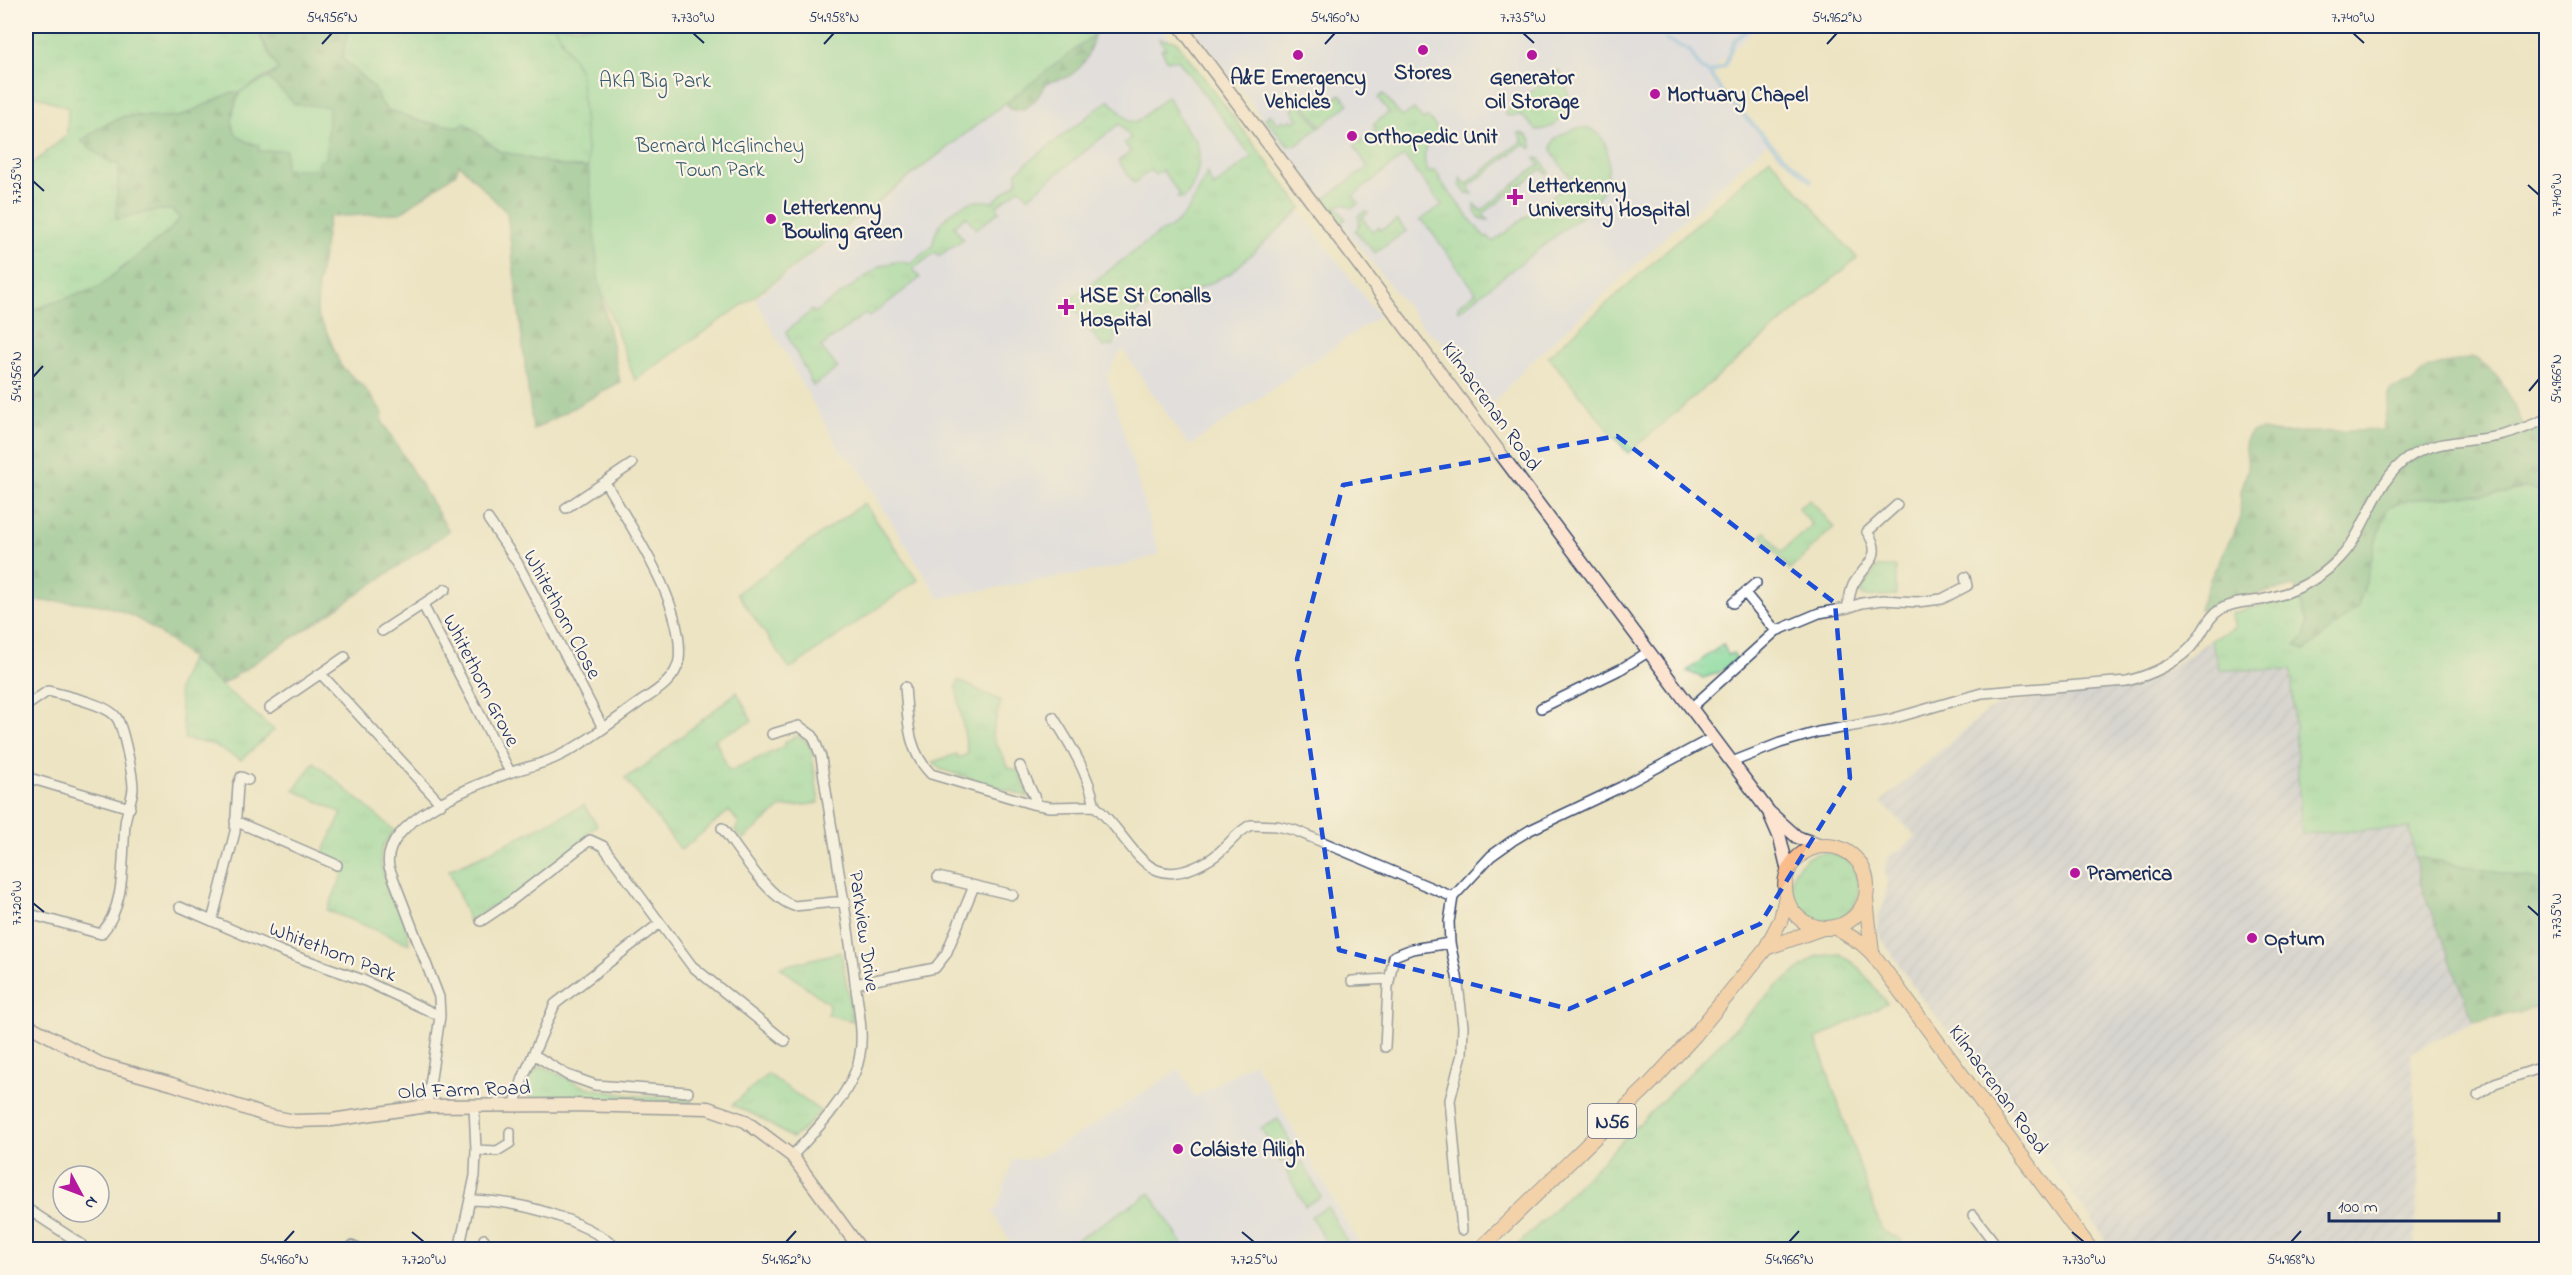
<svg xmlns="http://www.w3.org/2000/svg" width="2572" height="1275" viewBox="0 0 2572 1275" font-family="'Indie Flower',sans-serif">
	<style>
		.built { fill: #d4d8f9 }
		.industrial { fill: url(#industrial-furrows) }
		.grass { fill: url(#grass-tufts); stroke: #50847d; stroke-width: 1.5 }
		.forest { fill: url(#forest-firs); stroke: #437471; stroke-width: 1.5 }
		.green { fill: #84d99c; stroke: #50847d; stroke-width: 1.5 }
		.lines { fill: none; stroke-linecap: round; stroke-linejoin: round }
		.stream { stroke: #81baf2; stroke-width: 4 }
		.street-casing { stroke: #3a4a6d; stroke-width: 12 }
		.secondary-casing { stroke: #3a4a6d; stroke-width: 15 }
		.primary-casing { stroke: #3a4a6d; stroke-width: 16 }
		.street { stroke: #fff; stroke-width: 9 }
		.secondary { stroke: #fde4d1; stroke-width: 12 }
		.primary { stroke: #fabc8b; stroke-width: 14 }
		.marked { fill: none; stroke: #1d4ed8; stroke-width: 4.5; stroke-dasharray: 12 8; stroke-linejoin: round }
		.ticks { fill: none; stroke: #1b2f5e; stroke-width: 2 }
		.poi-dot { fill: #b5179e; stroke: #fcf5e5; stroke-width: 2 }
		.labels { text-anchor: middle; stroke-width: 4.5; stroke-linejoin: round; paint-order: stroke }
		.shield { fill: #fcf5e5; stroke: #5e6a86; stroke-width: 1.5 }
		.shield-label { font-size: 20px; font-weight: bold; fill: #1b2f5e }
		.poi-label { font-size: 21px; font-weight: bold; fill: #1b2f5e; stroke: #fcf5e5; text-anchor: start }
		.park-label { font-size: 21px; fill: #355a6e; stroke: #fcf5e5 }
		.street-label { font-size: 21px; fill: #1b2f5e; stroke: #fcf5e5 }
		.neatline { fill: none; stroke: #1b2f5e; stroke-width: 2 }
		.ticks-label { font-size: 15px; text-anchor: middle; fill: #1b2f5e }
	</style>
	<defs>
		<pattern id="industrial-furrows" width="10" height="10" patternUnits="userSpaceOnUse" patternTransform="scale(1.5)"><rect width="10" height="10" fill="#bdc3de"/><path d="M-1 1l2-2M0 10L10 0M9 11l2-2" fill="none" stroke="#999fb7"/></pattern>
		<pattern id="grass-tufts" width="24" height="20" patternUnits="userSpaceOnUse" patternTransform="scale(1.5)"><rect width="24" height="20" fill="#84d99c"/><path d="M3 7l-1-3M5 7V3M7 7l1-3M15 17l-1-3M17 17v-4M19 17l1-3" fill="none" stroke="#71bb89"/></pattern>
		<pattern id="forest-firs" width="22" height="20" patternUnits="userSpaceOnUse" patternTransform="scale(1.5)"><rect width="22" height="20" fill="#6bb984"/><path d="M5 1l3.5 6h-7zM16 11l3.5 6h-7z" fill="#57976f"/></pattern>
	</defs>
	<rect width="100%" height="100%" fill="#fcf5e5"/>
	<filter id="ink" filterUnits="userSpaceOnUse"><feTurbulence type="fractalNoise" baseFrequency=".0167" numOctaves="2"/><feDisplacementMap in="SourceGraphic" scale="12" xChannelSelector="R" yChannelSelector="G"/><feConvolveMatrix kernelMatrix="1 2 1 2 8 2 1 2 1" color-interpolation-filters="sRGB"/></filter>
	<filter id="wash" filterUnits="userSpaceOnUse"><feTurbulence type="fractalNoise" baseFrequency=".008" numOctaves="4" result="noise"/><feDisplacementMap in="SourceGraphic" scale="24" xChannelSelector="R" yChannelSelector="G"/><feGaussianBlur stdDeviation="1.35" result="paint"/><feColorMatrix in="noise" values="0 0 0 0 0 0 0 0 0 0 0 0 0 0 0 0 0 1.4 0 .05"/><feComposite in="paint" operator="in"/></filter>
	<g filter="url(#wash)">
		<rect width="100%" height="100%" fill="#ede4c3"/>
		<path class="built" d="M1105 26H1160L1379 316 1189 446 1122 349 1107 375 1159 554 1122 566 939 598 857 466 840 451 755 299Z
			M1192 26H1759L1719 62 1709 80 1770 140 1529 364 1494 402 1485 397 1441 341 1426 330 1350 235Z
			M1254 1062 1362 1249H1015L992 1211 997 1208 1013 1159 1037 1158 1087 1129 1180 1069 1195 1097Z"/>
		<path class="industrial" d="M2211 640 2219 670H2291L2302 834 2410 828 2419 880 2474 1022 2411 1052 2419 1169 2414 1249H2113L2009 1108 1917 992 1879 935 1877 918 1883 907 1887 888 1885 866 1889 856 1903 849 1916 836 1881 802 1988 710 2003 704 2028 699 2139 684 2161 674Z"/>
		<path class="grass" d="M26 26H264L260 36 278 70 240 92 179 117 125 116 102 126 119 164 116 218 158 210H172L180 218 168 232 97 288 26 312V169L67 135 68 108 26 92Z
			M349 26H554L580 71 594 168 561 166 499 151 465 123 459 128C446 124 432 125 420 121 408 117 399 112 387 110L379 100 374 88 342 58Z
			M1159 39 1176 41 1302 208 1231 273 1198 289 1137 312 1115 335 1114 345 1103 347 1068 301 1159 233C1185 224 1196 197 1207 173L1213 187 1252 157 1178 60H1167L1161 49H1166Z
			M1559 70C1563 78 1569 89 1569 99 1569 117 1553 130 1537 130L1521 115 1508 116 1504 113Z
			M1341 94 1349 104 1321 126 1303 103 1323 105Z
			M1383 94 1402 117 1414 109 1423 120 1428 117 1441 133C1426 141 1421 155 1427 171H1436L1440 177 1439 179 1485 238 1488 236 1493 242 1573 180C1567 172 1553 159 1552 150 1551 142 1555 139 1561 135 1602 110 1617 154 1604 187 1600 198 1592 206 1585 213L1459 311 1458 306 1476 292 1424 222 1419 221 1442 205 1404 156 1353 196 1359 203 1352 208 1344 204 1336 206 1346 219 1332 229 1314 206 1368 167 1354 146 1376 129 1373 125 1389 112 1378 98Z
			M1167 96C1175 108 1181 123 1189 133 1193 138 1193 135 1196 140 1203 157 1197 187 1183 199L1177 198 1180 195 1162 170 1155 175 1151 170 1134 183 1118 161 1131 152 1124 143 1131 138 1119 124 1028 197 1020 188 997 206 1000 211 976 229 966 216 954 226 963 239 939 256 936 252 913 269 920 278 869 317 866 313 821 347 838 368 813 386 786 332 812 310 814 313 882 265 900 261 909 264 933 246C934 219 965 195 992 202L1017 182V172L1028 162 1109 100 1129 121 1136 123Z
			M1300 103 1319 127 1297 145 1288 146 1265 118 1270 114 1278 124 1283 120 1286 123 1291 119 1294 123 1298 119 1292 109Z
			M1518 133C1526 132 1533 140 1532 148L1530 149 1525 143 1468 187 1473 194 1466 193 1460 185V178L1466 184 1523 140Z
			M1535 158 1540 159 1549 172 1547 175 1542 169 1483 214 1488 220 1481 219 1475 212V204L1481 211 1539 165Z
			M1365 211 1368 213 1362 218 1372 231 1379 227 1381 230 1397 220 1406 231 1375 253 1355 231 1360 224 1358 216Z
			M2546 428V876L2544 881 2415 857 2410 828 2302 834 2291 670H2219L2211 640 2235 627 2231 613 2300 595 2396 480Z
			M1810 500 1834 527 1790 570 1761 535 1766 532 1781 552 1812 525 1798 508Z
			M1877 567H1896V595L1865 597 1861 594V591Z
			M1723 644 1728 655 1733 653 1737 659 1718 673 1703 678 1687 671Z
			M190 659 274 730 241 760 212 744 185 739 178 688Z
			M958 680 1001 701 992 735 1009 768 1018 770 1029 797 940 769 932 762 957 754 958 758 968 754 956 687Z
			M737 692 752 721 715 739 729 771 784 747 785 742 796 736 806 740 811 748 819 803 780 808 743 840 735 831 739 823 729 811 681 850 625 778 643 767Z
			M314 762 395 831C392 835 385 841 383 846 372 877 409 911 409 944L327 910 343 875 340 872 345 863 323 853 342 813 294 790Z
			M584 805 597 825 587 833 589 836 507 901 490 907 469 921 449 870 483 855Z
			M1791 887a34 34 0 1 1 68 0a34 34 0 1 1-68 0Z
			M841 952 853 1021 828 1015 829 1004 780 967Z
			M1841 954 1859 968 1887 1003 1816 1039 1882 1231 1902 1240V1249H1514L1776 987 1817 956Z
			M541 1066C557 1071 571 1083 588 1087 622 1097 658 1097 692 1099V1102L534 1100 525 1093 532 1074Z
			M768 1074 820 1111 805 1128 792 1138 755 1115 732 1105Z"/>
		<path class="forest" d="M264 26H349L342 58 374 88 379 100 387 110C399 112 408 117 420 121 432 125 446 123 459 128L465 123 499 151 561 166 594 168 602 265V296L620 382 533 430 507 213 459 164 456 173 400 213 329 217 318 285 317 315 326 330 341 366 364 387 383 413 382 421 449 531 335 610 221 685C192 661 161 629 126 613 96 599 58 602 26 601V312L97 288 168 232 180 218 172 210H158L116 219 119 164H112L81 141 102 126 125 116 179 117 230 93 240 92 232 113 247 142 259 145V151L286 150 285 168 295 104 268 78 278 70 260 35Z
			M1097 26C1090 46 1090 64 1069 76 1062 81 1053 79 1046 84 1038 97 1029 114 1010 109L1004 99Z
			M2472 357C2501 370 2514 404 2525 432L2546 426V492L2525 488 2505 493 2408 500 2388 507 2376 540 2366 583 2357 608 2305 651 2295 645 2305 637 2307 623 2295 586 2238 598 2207 613 2199 609 2211 577 2240 520 2241 492 2248 468 2245 440 2251 432 2262 430 2279 433 2383 430 2390 389 2411 383 2428 368Z
			M2415 857 2543 881 2546 876V1006L2474 1022 2419 880Z"/>
		<path class="green" d="M554 26H1105L758 294 635 380 599 284 580 71Z
			M268 78 295 104 329 107 326 159 318 161 317 169H285L286 150 259 151V145C224 138 230 119 240 92Z
			M1770 158 1857 258 1628 453 1548 356Z
			M864 503 918 580 790 669 737 593Z
			M1278 1119 1297 1154 1281 1163 1261 1128Z
			M1302 1161 1321 1197 1305 1206 1286 1171Z
			M1150 1193 1186 1249H1062Z
			M1328 1207 1347 1242 1330 1249 1311 1216Z"/>
		<g class="lines">
			<path class="stream" d="M1666 40 1689 50 1701 69 1710 73 1721 91 1776 149 1811 181
				M1710 73 1725 66 1734 40 1753 26"/>
		</g>
	</g>
	<g filter="url(#ink)">
		<g class="lines">
			<g class="street-casing">
				<path id="street" d="M566 508 632 464
					M488 519 517 562 603 728
					M1745 593 1776 631
					M1733 603 1756 583
					M423 605 510 772
					M1847 608 1862 603 1883 600 1917 602 1942 599 1967 586 1965 577
					M382 631 446 589
					M321 674 441 804
					M905 687C908 719 907 750 931 774L1032 804 1050 807 1095 806C1088 773 1071 745 1053 717
					M26 706 48 691C63 695 107 704 116 717 123 725 133 776 133 788 132 801 126 812 125 824 122 860 126 906 101 934L26 913
					M270 708 345 657
					M1541 708 1621 669 1648 652
					M1691 708 1776 631 1819 613 1847 608C1849 601 1850 592 1853 585 1865 564 1885 557 1867 532L1897 505
					M772 734 799 726 813 736 821 757C831 829 845 901 854 973 857 1005 868 1042 855 1072 842 1104 815 1131 792 1156
					M1732 762 1780 743 1818 732 1888 720 1982 693 2127 681C2151 675 2181 662 2196 641 2204 630 2209 616 2221 609 2232 602 2248 602 2261 600 2291 594 2318 581 2340 558 2368 529 2374 481 2408 458 2437 438 2471 443 2504 435 2518 431 2532 425 2546 419
					M1020 766 1038 805
					M26 777 130 808
					M1095 806C1137 843 1145 900 1212 858 1226 849 1237 831 1251 825L1277 826 1294 830 1453 897 1491 856 1512 841 1530 830 1621 787 1712 738
					M235 821 337 865
					M722 828C739 850 768 898 794 906L845 901
					M938 877 1013 895
					M1453 897 1449 922 1450 943 1457 976 1463 1026 1462 1054 1450 1100 1462 1230
					M180 907 283 952 363 980 440 1016
					M212 921 235 832 238 785 241 777 248 780
					M481 921 511 901 590 840 603 846 692 966 785 1041
					M1352 981 1389 979
					M855 984 935 968 946 954 974 886
					M1385 1047 1388 987 1394 956 1412 949 1450 943
					M533 1054 567 1075 595 1085 688 1092
					M2478 1095 2495 1083 2546 1066
					M427 1106 440 1016 439 997 389 867C380 822 474 785 509 773 525 767 541 765 557 757 586 743 613 721 640 702 655 692 676 680 679 660 685 605 632 529 605 482
					M514 1106 523 1078 555 1004 660 923
					M476 1150 497 1151 510 1143V1132
					M470 1200C523 1201 579 1218 622 1250
					M26 1208 81 1244
					M1973 1215 2000 1250
					M178 1249V1250
					M347 1250 352 1246 361 1250
					M459 1250 475 1176 476 1150 474 1106
					M481 1250 484 1239
					M1981 1250 1993 1241"/>
			</g>
			<g class="secondary-casing">
				<path id="secondary" d="M1180 26 1769 812 1797 837 1821 846
					M1770 815 1780 838 1788 871
					M26 1024 101 1064 172 1084 265 1115 295 1121 332 1120 427 1106 570 1105 708 1108 745 1121 792 1156 861 1250"/>
			</g>
			<g class="primary-casing">
				<path id="primary" d="M1785 887a41 41 0 1 1 82 0a41 41 0 1 1-82 0Z
					M1866 899 1872 953
					M1834 927 1861 943 1872 953 2091 1250
					M1766 948 1823 928
					M1479 1250 1651 1083 1695 1035 1766 948 1781 919 1786 896"/>
			</g>
			<use href="#street" class="street"/>
			<use href="#secondary" class="secondary"/>
			<use href="#primary" class="primary"/>
		</g>
	</g>
	<path d="M0 0H2572V1275H0ZM1617 436 1835 603 1850 778 1760 924 1569 1009 1339 950 1297 659 1343 485Z" fill="#ede4c3" fill-opacity=".55" fill-rule="evenodd"/>
	<path class="marked" d="M1617 436 1835 603 1850 778 1760 924 1569 1009 1339 950 1297 659 1343 485Z"/>
	<path class="ticks" d="M693 33 704 43M1523 33 1534 43M2353 33 2364 43M322 44 332 33M824 44 834 33M1325 44 1335 33M1827 44 1837 33M33 181 44 191M2528 185 2539 195M33 377 43 366M2529 391 2539 379M33 903 44 912M2528 906 2539 916M412 1232 424 1242M1242 1232 1254 1242M2072 1232 2084 1242M284 1242 294 1231M786 1242 796 1231M1789 1242 1799 1231M2291 1242 2301 1231"/>
	<g class="poi-dot">
		<circle cx="1423" cy="50" r="6"/>
		<circle cx="1298" cy="55" r="6"/>
		<circle cx="1532" cy="55" r="6"/>
		<circle cx="1655" cy="94" r="6"/>
		<circle cx="1352" cy="136" r="6"/>
		<path d="M1512 188h6v6h6v6h-6v6h-6v-6h-6v-6h6z"/>
		<circle cx="771" cy="219" r="6"/>
		<path d="M1063 298h6v6h6v6h-6v6h-6v-6h-6v-6h6z"/>
		<circle cx="2075" cy="873" r="6"/>
		<circle cx="2252" cy="938" r="6"/>
		<circle cx="1178" cy="1149" r="6"/>
	</g>
	<g class="labels">
		<rect class="shield" x="1588" y="1104" width="48" height="34" rx="4.5"/>
		<g class="shield-label">
			<text x="1612" y="1128">N56</text>
		</g>
		<g class="poi-label">
			<text x="1423" y="79" text-anchor="middle">Stores</text>
			<text x="1298" y="84" text-anchor="middle">A&amp;E Emergency<tspan x="1298" dy="24">Vehicles</tspan></text>
			<text x="1532" y="84" text-anchor="middle">Generator<tspan x="1532" dy="24">Oil Storage</tspan></text>
			<text x="1667" y="101">Mortuary Chapel</text>
			<text x="1364" y="143">Orthopedic Unit</text>
			<text x="1528" y="192">Letterkenny<tspan x="1528" dy="24">University Hospital</tspan></text>
			<text x="783" y="214">Letterkenny<tspan x="783" dy="24">Bowling Green</tspan></text>
			<text x="1080" y="302">HSE St Conalls<tspan x="1080" dy="24">Hospital</tspan></text>
			<text x="2087" y="880">Pramerica</text>
			<text x="2264" y="945">Optum</text>
			<text x="1190" y="1156">Coláiste Ailigh</text>
		</g>
		<g class="park-label">
			<text x="655" y="87">AKA Big Park</text>
			<text x="720" y="152">Bernard McGlinchey<tspan x="720" dy="24">Town Park</tspan></text>
		</g>
		<g class="street-label">
			<text transform="translate(1492 406) rotate(54)" y="7">Kilmacrenan Road</text>
			<text transform="translate(563 614) rotate(62)" y="7">Whitethorn Close</text>
			<text transform="translate(482 680) rotate(63)" y="7">Whitethorn Grove</text>
			<text transform="translate(865 931) rotate(82)" y="7">Parkview Drive</text>
			<text transform="translate(333 951) rotate(21)" y="7">Whitethorn Park</text>
			<text transform="translate(464 1089) rotate(-2)" y="7">Old Farm Road</text>
			<text transform="translate(1999 1089) rotate(54)" y="7">Kilmacrenan Road</text>
		</g>
	</g>
	<rect width="2572" height="1275" fill="none" stroke="#fcf5e5" stroke-width="66"/>
	<g transform="translate(81 1194) rotate(131)"><circle r="28" fill="#fcf5e5" stroke="#a2a6af" stroke-width="1.5"/>
	<path d="M0-4.5L10 22L0 15L-10 22Z" fill="#b5179e"/>
	<text y="-9" font-size="16" font-weight="bold" text-anchor="middle" fill="#1b2f5e">N</text>
	</g>
	<path d="M2329 1212v9h170v-9" fill="none" stroke="#1b2f5e" stroke-width="3"/>
	<text x="2338" y="1212" font-size="18" fill="#1b2f5e" stroke="#fcf5e5" stroke-width="4.5" paint-order="stroke">100 m</text>
	<rect x="33" y="33" width="2506" height="1209" class="neatline"/>
	<g class="ticks-label">
		<text x="332" y="22">54.956°N</text>
		<text x="693" y="22">7.730°W</text>
		<text x="834" y="22">54.958°N</text>
		<text x="1335" y="22">54.960°N</text>
		<text x="1523" y="22">7.735°W</text>
		<text x="1837" y="22">54.962°N</text>
		<text x="2353" y="22">7.740°W</text>
		<text transform="translate(16 181) rotate(-90)" y="5">7.725°W</text>
		<text transform="translate(2556 195) rotate(-90)" y="5">7.740°W</text>
		<text transform="translate(16 377) rotate(-90)" y="5">54.956°N</text>
		<text transform="translate(2556 379) rotate(-90)" y="5">54.966°N</text>
		<text transform="translate(16 903) rotate(-90)" y="5">7.720°W</text>
		<text transform="translate(2556 916) rotate(-90)" y="5">7.735°W</text>
		<text x="284" y="1264">54.960°N</text>
		<text x="424" y="1264">7.720°W</text>
		<text x="786" y="1264">54.962°N</text>
		<text x="1254" y="1264">7.725°W</text>
		<text x="1789" y="1264">54.966°N</text>
		<text x="2084" y="1264">7.730°W</text>
		<text x="2291" y="1264">54.968°N</text>
	</g>
</svg>
